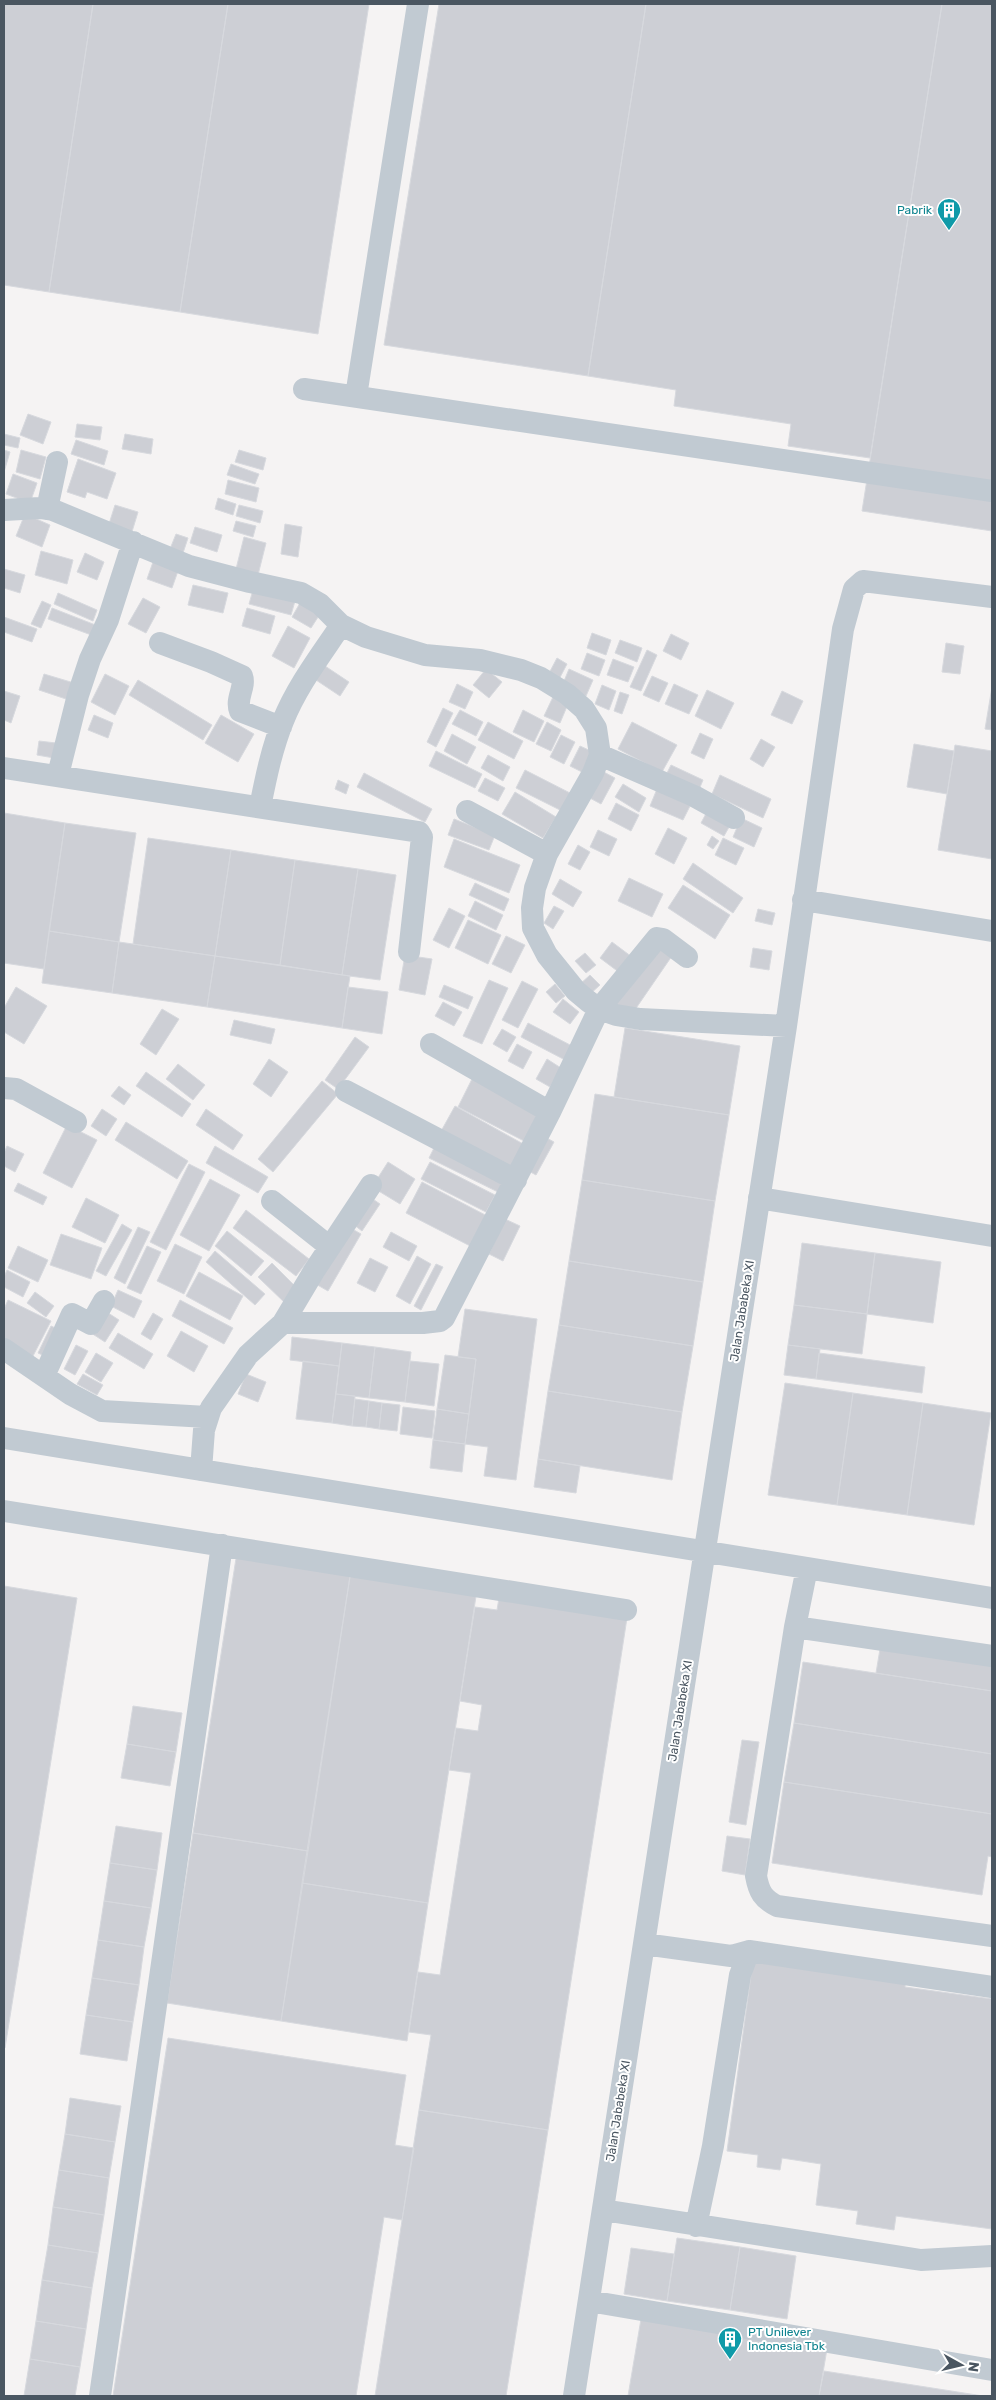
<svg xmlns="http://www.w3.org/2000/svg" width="996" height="2400" viewBox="0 0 996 2400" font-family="Rubik,sans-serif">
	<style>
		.building { fill: #cdcfd5; stroke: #d7d9de }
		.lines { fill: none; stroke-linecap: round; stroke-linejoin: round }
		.minor { stroke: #c1cad2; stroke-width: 22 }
		.labels { text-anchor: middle; stroke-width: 4; stroke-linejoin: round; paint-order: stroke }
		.culture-label { font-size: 12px; fill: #0d838f; stroke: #fff; text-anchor: end }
		.street-label { font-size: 12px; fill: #4a5661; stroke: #fff }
	</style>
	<rect width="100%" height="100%" fill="#f5f3f3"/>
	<path class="building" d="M4 4H93L49 292 4 285Z
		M93 4H228L180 312 49 292Z
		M228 4H369L318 334 180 312Z
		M439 4H646L588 376 384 345Z
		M646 4H942L870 458 788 446 791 424 674 406 676 390 588 376Z
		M942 4H992V531L862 511Z
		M28 414 51 422 43 444 20 435Z
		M77 424 102 427 100 440 75 437Z
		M4 434 20 438 18 448 4 445Z
		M125 434 153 439 151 454 122 449Z
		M76 440 108 451 104 465 71 454Z
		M4 450 10 452 4 472Z
		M21 450 46 457 40 479 16 472Z
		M239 450 266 458 263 470 235 462Z
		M78 459 116 473 107 499 87 492 85 498 67 492Z
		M231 464 259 474 255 484 227 475Z
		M13 474 37 483 30 503 6 494Z
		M228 480 259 488 256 502 225 494Z
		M218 498 236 504 233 515 215 509Z
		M115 505 138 512 131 535 108 527Z
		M239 505 263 511 260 523 236 516Z
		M25 514 50 525 42 547 16 536Z
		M236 521 256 526 253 537 233 531Z
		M285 524 302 527 298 557 281 554Z
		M195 527 222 535 217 552 190 543Z
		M176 534 188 538 181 559 168 554Z
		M244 537 266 543 258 575 236 569Z
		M41 551 73 560 67 584 35 575Z
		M85 553 104 562 97 580 77 572Z
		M153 562 178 571 172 588 147 579Z
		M4 569 25 575 20 593 4 588Z
		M193 585 228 593 223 613 188 605Z
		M253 590 295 601 291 615 249 604Z
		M58 593 97 610 93 621 54 604Z
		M143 598 160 607 146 633 128 624Z
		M42 601 51 605 41 628 31 624Z
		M300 603 320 614 311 628 292 617Z
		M52 608 98 626 94 636 48 619Z
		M247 608 275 616 270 634 242 626Z
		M4 617 37 629 32 642 4 632Z
		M288 626 310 638 294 668 272 656Z
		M592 633 611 640 606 655 587 648Z
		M671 634 689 643 681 660 663 651Z
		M620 640 642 648 637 662 615 653Z
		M946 643 964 646 960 674 942 672Z
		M647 650 657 655 641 691 630 687Z
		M587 653 605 660 599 676 581 669Z
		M557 658 567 664 556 685 546 679Z
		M613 659 634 667 628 682 607 675Z
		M319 662 349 682 340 696 310 676Z
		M486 669 502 682 489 698 473 685Z
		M569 669 593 680 586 696 562 686Z
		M44 674 74 683 69 700 39 690Z
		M105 674 129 686 115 715 91 702Z
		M652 676 668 683 659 702 643 695Z
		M138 680 212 725 203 740 129 695Z
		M457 684 473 692 465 709 449 702Z
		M674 684 698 695 689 714 665 704Z
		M602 685 616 691 609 710 595 704Z
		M992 687V730L985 729Z
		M707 690 734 703 721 729 695 716Z
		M4 691 20 696 11 723 4 720Z
		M782 691 803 701 792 724 771 715Z
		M620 692 629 695 622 714 614 711Z
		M553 697 568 704 560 723 544 716Z
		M443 708 453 713 436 747 427 742Z
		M460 710 483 722 476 736 452 724Z
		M523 710 544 721 534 742 513 732Z
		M94 715 113 723 108 738 88 730Z
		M221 715 254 734 238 762 205 743Z
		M488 722 523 741 514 759 478 740Z
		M547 722 561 730 551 751 536 744Z
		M632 722 677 745 662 772 618 749Z
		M700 733 713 739 704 759 691 753Z
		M452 734 476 747 467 764 444 751Z
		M561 735 575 742 564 764 550 757Z
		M761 739 775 747 763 767 750 759Z
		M39 741 56 743 54 758 37 755Z
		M914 744 954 751 947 794 907 787Z
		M955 745 992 751V859L938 850Z
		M580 746 593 752 582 772 570 766Z
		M436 751 482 774 475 788 429 766Z
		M488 755 510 767 503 781 481 768Z
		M671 765 703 780 698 792 665 777Z
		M525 770 570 793 562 811 516 788Z
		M602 771 615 778 601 804 588 797Z
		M364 773 432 809 425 822 357 787Z
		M720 775 771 799 763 818 712 794Z
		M485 778 505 788 498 801 478 791Z
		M338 780 349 785 346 794 335 789Z
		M623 784 646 798 639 812 615 797Z
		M657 789 691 804 683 820 650 806Z
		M515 792 556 817 543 838 502 814Z
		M616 803 639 815 631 831 608 819Z
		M709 808 733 820 724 836 701 823Z
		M4 813 65 823 44 969 4 963Z
		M741 818 762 828 754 847 733 837Z
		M454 819 495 835 489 850 448 835Z
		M65 823 136 833 119 942 49 931Z
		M668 828 687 838 674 864 655 854Z
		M598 830 617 839 609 856 590 847Z
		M712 836 719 841 713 849 707 845Z
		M148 838 231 850 215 956 133 944Z
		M723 838 744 848 736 865 715 855Z
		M454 839 520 865 509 893 444 867Z
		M578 845 590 852 580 870 568 864Z
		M231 850 295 860 280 965 215 956Z
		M295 860 358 869 342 975 280 965Z
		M693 863 743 898 733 913 683 879Z
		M358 869 396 875 380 980 342 975Z
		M629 878 663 894 652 917 618 901Z
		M560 879 582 892 573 907 552 894Z
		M475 883 509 899 504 911 469 895Z
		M683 885 730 915 715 939 668 908Z
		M475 901 503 915 496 930 468 916Z
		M554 906 564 911 553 929 544 923Z
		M449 908 465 916 449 948 433 940Z
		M758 909 775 913 772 925 755 921Z
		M468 920 501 935 488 964 455 948Z
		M49 931 119 942 112 993 42 983Z
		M506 936 525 945 511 973 492 964Z
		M656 940 674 953 630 1017 612 1004Z
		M119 942 215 956 207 1007 112 993Z
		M612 942 632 957 620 973 600 958Z
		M753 948 772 951 769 970 750 967Z
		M585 953 596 965 586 973 575 961Z
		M405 955 432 959 425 995 399 990Z
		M215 956 350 976 342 1028 207 1007Z
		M590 975 600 985 589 995 579 985Z
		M489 980 508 988 482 1044 463 1036Z
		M522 981 538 989 518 1028 502 1020Z
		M555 984 565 996 556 1003 546 992Z
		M444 985 473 997 468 1009 439 997Z
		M16 987 47 1006 24 1044 4 1032V1008Z
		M348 987 388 992 382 1034 342 1028Z
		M563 999 579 1012 570 1024 553 1012Z
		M443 1002 462 1012 454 1026 435 1016Z
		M162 1009 179 1019 156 1055 140 1044Z
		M234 1020 275 1029 271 1044 230 1035Z
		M528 1023 574 1047 567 1061 521 1037Z
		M625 1028 740 1046 729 1115 614 1097Z
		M502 1029 516 1037 507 1052 493 1044Z
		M355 1037 369 1047 338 1089 325 1080Z
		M517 1044 532 1052 523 1069 508 1061Z
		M269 1059 288 1072 271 1097 253 1084Z
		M547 1059 561 1068 550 1087 536 1079Z
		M178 1064 205 1085 193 1100 166 1079Z
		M146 1072 191 1104 182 1117 136 1086Z
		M474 1075 543 1110 526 1142 458 1107Z
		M322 1081 338 1094 273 1172 258 1159Z
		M119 1086 131 1095 124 1105 111 1096Z
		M595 1094 729 1115 715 1201 582 1180Z
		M455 1106 525 1145 510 1172 440 1133Z
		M102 1109 117 1119 106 1136 91 1126Z
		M206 1109 243 1135 233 1150 196 1125Z
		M126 1122 188 1161 177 1179 115 1140Z
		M67 1125 97 1140 72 1188 43 1173Z
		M543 1136 554 1142 536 1175 525 1169Z
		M436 1144 507 1179 500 1193 429 1158Z
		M7 1146 24 1154 15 1172 4 1166V1153Z
		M215 1146 268 1177 258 1193 206 1163Z
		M388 1162 415 1179 400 1204 372 1187Z
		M430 1162 495 1195 486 1212 421 1179Z
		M189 1164 205 1172 166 1250 150 1242Z
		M210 1179 240 1195 209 1251 180 1235Z
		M582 1180 715 1201 703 1282 569 1261Z
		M422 1182 491 1218 476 1249 406 1213Z
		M18 1183 47 1197 43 1205 14 1191Z
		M367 1195 380 1204 362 1231 349 1221Z
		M86 1198 119 1215 105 1243 72 1227Z
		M246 1210 309 1259 296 1276 233 1228Z
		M505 1219 520 1226 503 1261 489 1254Z
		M122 1224 132 1230 106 1276 96 1271Z
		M347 1226 361 1234 328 1291 314 1283Z
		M138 1227 150 1232 125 1284 114 1278Z
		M227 1231 264 1261 251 1276 215 1246Z
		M391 1232 417 1246 409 1261 383 1247Z
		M61 1234 102 1248 91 1279 50 1265Z
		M802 1243 875 1253 867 1314 794 1305Z
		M175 1244 202 1257 184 1294 157 1281Z
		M18 1246 48 1260 38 1282 8 1268Z
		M147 1246 161 1252 141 1294 127 1288Z
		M215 1251 265 1294 255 1305 206 1262Z
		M875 1253 941 1262 933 1323 867 1314Z
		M417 1256 431 1264 410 1304 396 1296Z
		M370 1258 388 1267 375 1292 357 1283Z
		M569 1261 703 1282 693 1346 559 1325Z
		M272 1263 299 1290 286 1304 258 1277Z
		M436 1264 443 1267 421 1310 414 1306Z
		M7 1270 30 1282 23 1297 4 1287V1277Z
		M199 1272 243 1296 230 1320 186 1296Z
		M118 1290 142 1301 134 1318 111 1306Z
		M35 1292 54 1306 46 1317 27 1303Z
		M8 1300 51 1321 33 1356 4 1341V1309Z
		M180 1300 233 1328 224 1344 172 1316Z
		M794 1305 867 1314 862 1354 788 1345Z
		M102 1309 119 1320 105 1342 88 1331Z
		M465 1309 537 1319 516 1480 484 1476 488 1447 465 1444 476 1359 458 1357Z
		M153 1313 163 1319 151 1340 141 1334Z
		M559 1325 693 1346 682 1412 548 1391Z
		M51 1326 62 1331 49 1358 38 1353Z
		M181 1331 208 1346 194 1372 167 1356Z
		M118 1333 153 1354 144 1369 109 1348Z
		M292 1337 342 1343 339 1366 290 1360Z
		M342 1343 375 1347 369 1398 336 1394Z
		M76 1345 88 1351 75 1375 64 1369Z
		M788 1345 820 1349 816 1379 784 1375Z
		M375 1347 411 1352 405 1402 369 1398Z
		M96 1353 113 1363 101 1382 85 1372Z
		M819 1353 925 1367 922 1393 816 1379Z
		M445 1355 476 1359 469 1414 437 1409Z
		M303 1361 339 1366 332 1423 296 1419Z
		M410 1361 439 1364 434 1406 405 1402Z
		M83 1374 103 1385 97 1395 77 1384Z
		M246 1374 266 1382 258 1402 238 1394Z
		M785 1383 853 1393 837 1505 768 1495Z
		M548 1391 682 1412 672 1480 538 1459Z
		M853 1393 923 1403 907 1515 837 1505Z
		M336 1394 355 1396 352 1426 332 1423Z
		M355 1399 369 1401 366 1427 352 1426Z
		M369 1401 382 1403 379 1429 366 1427Z
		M382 1403 400 1405 397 1431 379 1429Z
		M923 1403 991 1413 974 1525 907 1515Z
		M403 1407 435 1411 432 1438 400 1434Z
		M437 1409 469 1414 465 1444 433 1440Z
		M433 1440 465 1444 462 1472 430 1468Z
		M538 1459 580 1466 576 1493 534 1487Z
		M237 1552 351 1570 308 1851 193 1833Z
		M351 1570 477 1590 428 1903 302 1883Z
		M4 1586 77 1598 5 2048H4Z
		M499 1598 627 1618 548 2130 419 2110 431 2035 409 2032 418 1972 440 1975 471 1773 449 1770 456 1728 478 1731 482 1705 460 1701 475 1607 497 1610Z
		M881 1643 992 1660V1691L876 1673Z
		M803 1662 992 1691V1754L794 1723Z
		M133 1706 182 1713 176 1752 127 1744Z
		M794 1723 992 1754V1814L784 1782Z
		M742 1740 759 1742 746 1825 729 1822Z
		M127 1744 176 1752 170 1786 121 1778Z
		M784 1782 992 1814V1857L988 1856 982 1895 772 1863Z
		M116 1826 162 1833 157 1870 110 1863Z
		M193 1833 308 1851 281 2021 167 2003Z
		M727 1836 750 1839 745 1875 722 1871Z
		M110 1863 157 1870 151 1908 104 1901Z
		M302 1883 428 1903 407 2041 281 2021Z
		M104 1901 151 1908 144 1947 98 1940Z
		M98 1940 144 1947 139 1985 92 1978Z
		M754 1953 906 1974 905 1987 992 1999V2229L896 2216 894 2230 856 2224 858 2211 816 2205 821 2164 782 2158 780 2170 757 2167 758 2155 727 2151Z
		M92 1978 139 1985 133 2022 86 2015Z
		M86 2015 133 2022 127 2061 80 2054Z
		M168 2038 406 2075 395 2145 414 2148 402 2220 384 2217 356 2396H113Z
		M70 2098 121 2106 115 2142 65 2134Z
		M419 2110 548 2130 506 2396H375Z
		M65 2134 115 2142 109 2178 59 2170Z
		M59 2170 109 2178 104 2215 53 2207Z
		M53 2207 104 2215 98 2253 48 2245Z
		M677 2238 740 2247 730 2310 667 2301Z
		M48 2245 98 2253 92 2288 42 2280Z
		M740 2247 796 2256 787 2319 730 2310Z
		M631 2248 674 2254 667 2301 624 2294Z
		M42 2280 92 2288 86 2329 36 2321Z
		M641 2319 827 2349 819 2396H628Z
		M36 2321 86 2329 80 2367 30 2359Z
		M30 2359 80 2367 75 2396H24Z
		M824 2371 983 2396H819Z"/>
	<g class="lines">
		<path class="minor" d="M304 389 992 491
			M356 396 418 4
			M47 509 57 462
			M4 510 40 508 53 510 189 566 250 582 301 593 320 604 341 625 366 637 425 655 480 660 521 670 541 678 567 694 584 709 596 728 600 755 593 773 547 854 535 888 532 908 533 928 547 955 576 991 588 1001 599 1009 616 1015 640 1019 786 1026
			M160 643 211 662 242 676C246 687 235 699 240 711L281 727
			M600 755 694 796 734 818
			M4 768 419 832 422 837 409 952
			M58 775 78 695 90 659 108 620 133 542
			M260 807C266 777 272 748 283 721 297 686 321 655 341 625
			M467 811 547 854
			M803 900 992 931
			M431 1044 550 1112
			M4 1088 16 1089 76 1122
			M346 1091 516 1180
			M759 1198 992 1236
			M272 1201 330 1247
			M283 1323 314 1271 371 1185
			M4 1349 70 1394 102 1411 207 1417
			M44 1376 72 1314 91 1324 104 1301
			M4 1438 992 1598
			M201 1470 204 1430 211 1408 248 1355 283 1323H423L440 1321 444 1318 550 1112 599 1009 657 938 663 939 687 957
			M4 1511 626 1610
			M807 1568 795 1627 756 1876C759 1892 763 1899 777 1906L992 1936
			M795 1627 992 1656
			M644 1944 731 1956 749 1951 992 1987
			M603 2210 921 2260 992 2256
			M696 2226 713 2146 740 1975 749 1951
			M589 2301 992 2370
			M100 2396 222 1545
			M574 2396 786 1026 843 629 854 589 863 581 992 597"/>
	</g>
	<defs>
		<g id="building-pin" transform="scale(1.25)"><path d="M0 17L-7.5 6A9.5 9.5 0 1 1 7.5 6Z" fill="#0f9aa8" stroke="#fff"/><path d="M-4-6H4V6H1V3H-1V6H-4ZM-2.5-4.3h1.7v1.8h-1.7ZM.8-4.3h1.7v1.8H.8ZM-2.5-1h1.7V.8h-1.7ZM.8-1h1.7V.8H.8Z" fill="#fff"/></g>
	</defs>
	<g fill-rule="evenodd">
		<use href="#building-pin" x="949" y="210"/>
		<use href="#building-pin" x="730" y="2339"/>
	</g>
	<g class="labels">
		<g class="culture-label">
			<text x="932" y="214">Pabrik</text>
			<text x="748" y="2336" text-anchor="start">PT Unilever<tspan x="748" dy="14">Indonesia Tbk</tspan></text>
		</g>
		<g class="street-label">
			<text transform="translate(742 1311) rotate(-81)" y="4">Jalan Jababeka XI</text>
			<text transform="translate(680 1711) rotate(-81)" y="4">Jalan Jababeka XI</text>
			<text transform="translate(618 2111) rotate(-81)" y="4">Jalan Jababeka XI</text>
		</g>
	</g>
	<rect width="996" height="2400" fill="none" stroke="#4a5661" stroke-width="10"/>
	<g transform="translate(961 2365) rotate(98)" stroke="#ffffff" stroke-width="4" paint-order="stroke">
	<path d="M0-4L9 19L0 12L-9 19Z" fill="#4a5661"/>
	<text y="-8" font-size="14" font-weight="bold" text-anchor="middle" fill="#4a5661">N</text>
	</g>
</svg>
